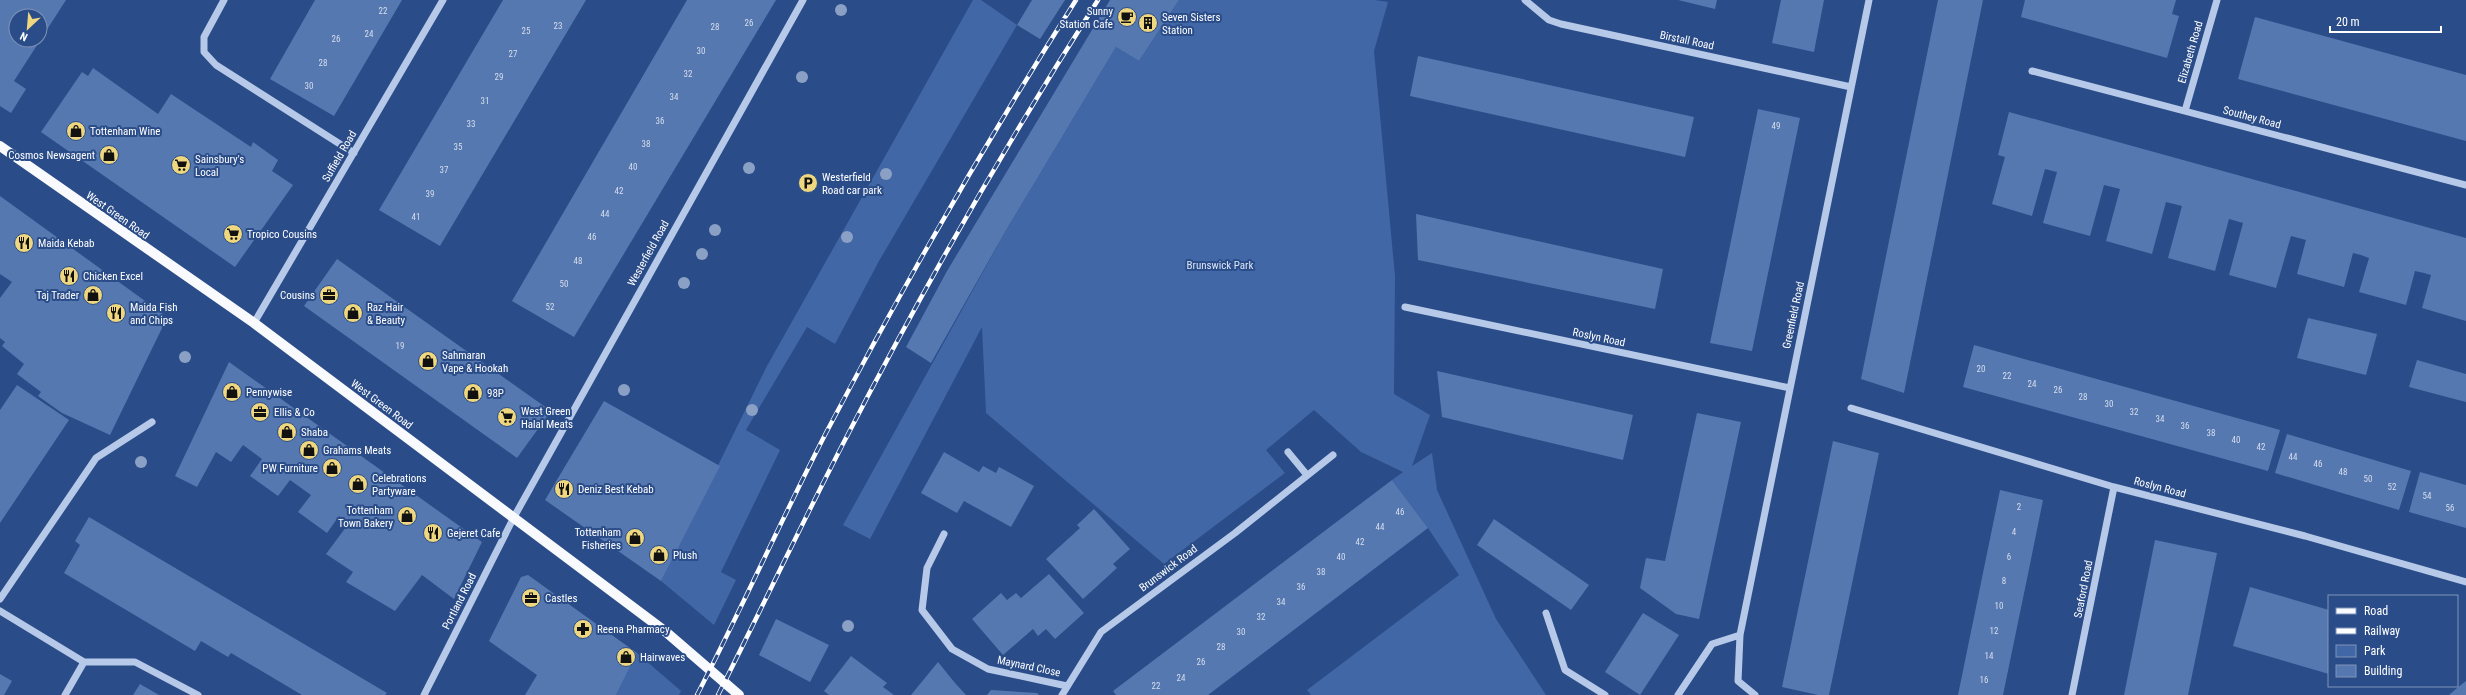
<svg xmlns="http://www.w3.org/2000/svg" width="2466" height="695" viewBox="0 0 2466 695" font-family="'Roboto Condensed',sans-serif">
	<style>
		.green { fill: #4267a6 }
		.building { fill: #5678b1; fill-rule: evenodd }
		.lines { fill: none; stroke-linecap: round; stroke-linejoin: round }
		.minor { stroke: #b7c9e8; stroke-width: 7 }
		.major { stroke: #f9fafe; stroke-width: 10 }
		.rail-casing { stroke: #fff; stroke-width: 4.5 }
		.rail { stroke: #2a4c88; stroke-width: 3; stroke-dasharray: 9; stroke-linecap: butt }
		.tree { fill: #8ba0c5 }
		.labels { text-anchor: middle; stroke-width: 4; stroke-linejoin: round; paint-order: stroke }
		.number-label { font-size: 9px; fill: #d5ddec }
		.poi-label { font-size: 11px; fill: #fff; stroke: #2a4c88; text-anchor: start }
		.street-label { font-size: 11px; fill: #fff; stroke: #2a4c88 }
		.park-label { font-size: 11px; fill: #dae5f7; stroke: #2a4c88 }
	</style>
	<rect width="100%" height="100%" fill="#2a4c88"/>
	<path class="green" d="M973 0H981L1017 25 879 261 835 344 807 327 746 430 780 450 721 572 736 580 714 625 661 581 767 366Z
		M1179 0H1375L1388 2 1374 51 1395 276 1394 394 1430 415 1412 466 1432 453 1437 490 1496 619 1546 695H1311L1307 690 1459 575 1428 528 1392 480 1403 472 1361 452 1314 410 1266 450 1285 473 1164 564 986 413 982 327 870 539 843 525 1005 232 1116 47 1139 61Z
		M637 653 681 691 679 695H616Z"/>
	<path class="building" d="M0 0H66L14 81 26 89 11 113 0 106ZM16 16H40V40H16Z
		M315 0H402L334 116 270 79Z
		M503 0H586L440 246 379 210Z
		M687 0H776L574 337 512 301Z
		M1032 0H1065L1040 39 1017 25Z
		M1110 0H1179L1139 61 1116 47 1005 232 931 363 906 347 947 271Z
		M1678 0H1717L1715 9Z
		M1781 0H1824L1814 52 1772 43Z
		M1938 0H1983L1904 393 1861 379Z
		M2025 0H2176L2172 14 2179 16 2167 58 2021 17Z
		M2255 17 2466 75V141L2238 79Z
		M1418 56 1694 117 1685 157 1410 96Z
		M93 68 158 114 171 94 251 147 253 142 278 160 272 171 293 185 235 267 41 132 82 72 88 76Z
		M1758 109 1800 118 1752 351 1710 343Z
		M2009 112 2466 238V321L2422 308 2431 275 2424 273 2415 271 2406 305 2359 292 2369 258 2361 255 2353 253 2344 287 2297 274 2306 240 2291 236 2276 288 2229 275 2243 223 2229 219 2215 271 2168 258 2182 206 2166 202 2152 254 2106 241 2120 189 2104 185 2090 236 2043 223 2057 172 2045 169 2032 216 1992 204 2005 157 1998 155Z
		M0 196 163 314 164 324 110 435 62 413 38 396 41 392 17 374 24 364 2 346 5 342 0 338V298L12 282 0 274Z
		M1416 214 1663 269 1655 309 1418 260Z
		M337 259 551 411 517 458 304 306Z
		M2308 318 2377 334 2366 375 2297 358Z
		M1974 345 2280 430 2268 471 1963 387Z
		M2417 360 2466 374V402L2409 387Z
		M229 362 482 542 454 599 422 575 395 611 346 582 353 572 326 554 349 523 339 516 327 533 298 512 311 495 290 480 278 496 250 476 262 459 243 445 231 462 216 452 197 487 175 476Z
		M1437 371 1633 415 1623 460 1442 417Z
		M17 385 69 420 0 523V410Z
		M604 401 720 466 661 581 545 500Z
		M1697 413 1741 422 1699 619 1676 614 1640 588 1646 558 1665 561Z
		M2287 434 2411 471 2399 510 2275 473Z
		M1833 441 1879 453 1829 695H1818L1782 687Z
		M944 452 979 472 983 466 996 473 999 467 1034 486 1011 527 964 501 957 513 921 493Z
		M2420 472 2466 485V528L2409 512Z
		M1392 480 1428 528 1208 695H1116L1113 691Z
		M2000 490 2043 500 2028 574 2003 695H1958Z
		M1094 509 1130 549 1113 564 1117 568 1083 599 1046 559 1080 528 1077 525Z
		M89 517 387 693 385 695H302L231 653 228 657 201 641 195 651 64 573 80 545 75 541Z
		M1494 519 1589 585 1571 610 1477 545Z
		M2155 540 2217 553 2188 695H2124Z
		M1049 574 1084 613 1055 639 1046 629 1038 636 1033 629 1003 655 972 619 1001 593 1007 600 1016 593 1021 598Z
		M528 575 637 653 616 695H525L537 675 489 641 521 577Z
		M2250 587 2329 610V674L2233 646Z
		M1643 613 1679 635 1640 695 1605 672Z
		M776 619 829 645 810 682 759 655Z
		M851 656 887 683 883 687 894 695H829L824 691Z
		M938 662 955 683 966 695H911Z
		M0 674 12 681 4 695H0Z
		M2466 681V695H2449L2457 688Z
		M140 684 159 695H133Z
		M991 690 1037 693 1039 695H987Z"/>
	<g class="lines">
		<path class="minor" d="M224 0 204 37V52L216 65 354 153
			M1525 0 1549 20 1561 24 1851 87
			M2032 71 2466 185
			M2185 111 2217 0
			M1405 307 1790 388
			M254 323 443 0
			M1851 408 2114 487 2305 536 2466 582
			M1288 452 1307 475
			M944 534 927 568 922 610 952 649 988 669 1067 686
			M0 599 96 458 152 422
			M0 611 84 662 65 695
			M1546 613 1565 670 1605 695
			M84 662H135L198 695
			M424 695 514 517 803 0
			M1062 695 1101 632 1235 533 1333 455
			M1678 695 1712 644 1740 635
			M1755 695 1738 681 1740 635 1869 0
			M2072 695 2114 487"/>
		<path class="major" d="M0 146 254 323 666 632 739 695"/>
		<g class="rail-casing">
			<path id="rail" d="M697 695C742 608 782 518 827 431 904 284 987 140 1076 0
				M718 695C761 610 802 523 846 438 923 289 1007 142 1098 0"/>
		</g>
		<use href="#rail" class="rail"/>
	</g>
	<g class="tree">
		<circle cx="841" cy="10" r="6"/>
		<circle cx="802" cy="77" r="6"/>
		<circle cx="749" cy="168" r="6"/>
		<circle cx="886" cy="174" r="6"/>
		<circle cx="715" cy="230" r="6"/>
		<circle cx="847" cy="237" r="6"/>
		<circle cx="702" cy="254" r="6"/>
		<circle cx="684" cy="283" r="6"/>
		<circle cx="185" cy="357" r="6"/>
		<circle cx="624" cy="390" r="6"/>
		<circle cx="752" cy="410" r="6"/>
		<circle cx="141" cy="462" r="6"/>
		<circle cx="848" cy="626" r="6"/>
	</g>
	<defs>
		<g id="cafe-disc" transform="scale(1)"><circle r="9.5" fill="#eed77e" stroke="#2a4c88"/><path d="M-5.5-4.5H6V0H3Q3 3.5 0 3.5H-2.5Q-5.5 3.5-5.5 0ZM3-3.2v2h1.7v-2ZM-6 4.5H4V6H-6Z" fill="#111"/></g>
		<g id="building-disc" transform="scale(1)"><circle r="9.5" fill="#eed77e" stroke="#2a4c88"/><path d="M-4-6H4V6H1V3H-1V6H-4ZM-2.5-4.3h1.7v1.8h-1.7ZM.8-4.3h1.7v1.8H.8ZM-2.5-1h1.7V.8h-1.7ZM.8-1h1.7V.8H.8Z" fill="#111"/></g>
		<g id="shop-disc" transform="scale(1)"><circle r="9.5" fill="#eed77e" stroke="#2a4c88"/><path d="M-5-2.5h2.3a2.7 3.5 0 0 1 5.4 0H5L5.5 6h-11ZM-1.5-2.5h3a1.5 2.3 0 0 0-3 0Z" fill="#111"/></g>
		<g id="supermarket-disc" transform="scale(1)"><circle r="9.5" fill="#eed77e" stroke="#2a4c88"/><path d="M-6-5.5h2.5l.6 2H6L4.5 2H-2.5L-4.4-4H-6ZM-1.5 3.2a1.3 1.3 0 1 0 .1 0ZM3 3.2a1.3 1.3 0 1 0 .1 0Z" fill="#111"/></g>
		<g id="parking-disc" transform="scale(1)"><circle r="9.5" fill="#eed77e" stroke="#2a4c88"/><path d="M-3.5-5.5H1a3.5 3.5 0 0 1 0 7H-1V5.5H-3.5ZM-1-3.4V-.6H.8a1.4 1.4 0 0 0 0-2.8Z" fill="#111"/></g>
		<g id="restaurant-disc" transform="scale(1)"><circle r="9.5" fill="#eed77e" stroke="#2a4c88"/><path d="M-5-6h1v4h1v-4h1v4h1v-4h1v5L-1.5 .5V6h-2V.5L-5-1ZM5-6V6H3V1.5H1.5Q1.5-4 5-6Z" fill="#111"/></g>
		<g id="office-disc" transform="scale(1)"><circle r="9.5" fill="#eed77e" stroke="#2a4c88"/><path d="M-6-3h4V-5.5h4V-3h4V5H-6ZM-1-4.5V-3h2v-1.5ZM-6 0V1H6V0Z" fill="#111"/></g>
		<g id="pharmacy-disc" transform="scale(1)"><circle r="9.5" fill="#eed77e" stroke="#2a4c88"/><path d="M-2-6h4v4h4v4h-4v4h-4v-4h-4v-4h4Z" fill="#111"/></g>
	</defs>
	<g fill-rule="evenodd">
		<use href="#cafe-disc" x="1127" y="17"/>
		<use href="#building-disc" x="1148" y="23"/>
		<use href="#shop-disc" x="76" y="131"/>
		<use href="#shop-disc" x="109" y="155"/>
		<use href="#supermarket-disc" x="181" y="165"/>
		<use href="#parking-disc" x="808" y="183"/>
		<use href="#supermarket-disc" x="233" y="234"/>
		<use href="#restaurant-disc" x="24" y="243"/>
		<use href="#restaurant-disc" x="69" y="276"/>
		<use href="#shop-disc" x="93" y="295"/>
		<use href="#office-disc" x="329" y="295"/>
		<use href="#restaurant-disc" x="116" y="313"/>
		<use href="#shop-disc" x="353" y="313"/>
		<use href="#shop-disc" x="428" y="361"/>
		<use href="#shop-disc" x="232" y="392"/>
		<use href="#shop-disc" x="473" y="393"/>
		<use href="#office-disc" x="260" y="412"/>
		<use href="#supermarket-disc" x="507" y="417"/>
		<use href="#shop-disc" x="287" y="432"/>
		<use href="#shop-disc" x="309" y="450"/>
		<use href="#shop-disc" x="332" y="468"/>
		<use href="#shop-disc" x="358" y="484"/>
		<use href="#restaurant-disc" x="564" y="489"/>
		<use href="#shop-disc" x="407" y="516"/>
		<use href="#restaurant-disc" x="433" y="533"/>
		<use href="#shop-disc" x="635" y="538"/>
		<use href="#shop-disc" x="659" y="555"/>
		<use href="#office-disc" x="531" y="598"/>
		<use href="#pharmacy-disc" x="583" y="629"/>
		<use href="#shop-disc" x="626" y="657"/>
	</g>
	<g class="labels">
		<g class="number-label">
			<text x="383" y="14">22</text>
			<text x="749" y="26">26</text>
			<text x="558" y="29">23</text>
			<text x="715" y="30">28</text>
			<text x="526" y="34">25</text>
			<text x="369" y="37">24</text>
			<text x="336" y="42">26</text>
			<text x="701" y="54">30</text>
			<text x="513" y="57">27</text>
			<text x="323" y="66">28</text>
			<text x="688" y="77">32</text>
			<text x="499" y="80">29</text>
			<text x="309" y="89">30</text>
			<text x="674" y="100">34</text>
			<text x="485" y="104">31</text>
			<text x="660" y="124">36</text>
			<text x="471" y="127">33</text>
			<text x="1776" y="129">49</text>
			<text x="646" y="147">38</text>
			<text x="458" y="150">35</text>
			<text x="633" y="170">40</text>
			<text x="444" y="173">37</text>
			<text x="619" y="194">42</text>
			<text x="430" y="197">39</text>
			<text x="605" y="217">44</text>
			<text x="416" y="220">41</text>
			<text x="592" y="240">46</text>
			<text x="578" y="264">48</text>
			<text x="564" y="287">50</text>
			<text x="550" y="310">52</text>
			<text x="400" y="349">19</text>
			<text x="1981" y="372">20</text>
			<text x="2007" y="379">22</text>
			<text x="2032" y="387">24</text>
			<text x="2058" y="393">26</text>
			<text x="2083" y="400">28</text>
			<text x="2109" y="407">30</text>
			<text x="2134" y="415">32</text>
			<text x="2160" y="422">34</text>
			<text x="2185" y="429">36</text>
			<text x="2211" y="436">38</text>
			<text x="2236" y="443">40</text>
			<text x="2261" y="450">42</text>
			<text x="2293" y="460">44</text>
			<text x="2318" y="467">46</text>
			<text x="2343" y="475">48</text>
			<text x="2368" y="482">50</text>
			<text x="2392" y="490">52</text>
			<text x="2427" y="499">54</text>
			<text x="2019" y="510">2</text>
			<text x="2450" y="511">56</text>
			<text x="1400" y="515">46</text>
			<text x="1380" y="530">44</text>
			<text x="2014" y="535">4</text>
			<text x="1360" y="545">42</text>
			<text x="1341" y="560">40</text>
			<text x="2009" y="560">6</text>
			<text x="1321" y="575">38</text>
			<text x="2004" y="584">8</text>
			<text x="1301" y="590">36</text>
			<text x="1281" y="605">34</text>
			<text x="1999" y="609">10</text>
			<text x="1261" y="620">32</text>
			<text x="1994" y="634">12</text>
			<text x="1241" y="635">30</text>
			<text x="1221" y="650">28</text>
			<text x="1989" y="659">14</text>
			<text x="1201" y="665">26</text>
			<text x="1181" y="681">24</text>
			<text x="1984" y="683">16</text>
			<text x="1156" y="689">22</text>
		</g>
		<g class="poi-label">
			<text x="1113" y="15" text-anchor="end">Sunny<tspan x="1113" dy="13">Station Cafe</tspan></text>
			<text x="1162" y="21">Seven Sisters<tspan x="1162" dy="13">Station</tspan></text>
			<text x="90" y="135">Tottenham Wine</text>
			<text x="95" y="159" text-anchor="end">Cosmos Newsagent</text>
			<text x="195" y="163">Sainsbury's<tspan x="195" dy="13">Local</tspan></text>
			<text x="822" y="181">Westerfield<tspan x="822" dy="13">Road car park</tspan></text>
			<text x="247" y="238">Tropico Cousins</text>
			<text x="38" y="247">Maida Kebab</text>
			<text x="83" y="280">Chicken Excel</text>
			<text x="79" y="299" text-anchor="end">Taj Trader</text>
			<text x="315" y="299" text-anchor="end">Cousins</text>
			<text x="130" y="311">Maida Fish<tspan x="130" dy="13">and Chips</tspan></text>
			<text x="367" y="311">Raz Hair<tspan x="367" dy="13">&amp; Beauty</tspan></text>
			<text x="442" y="359">Sahmaran<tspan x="442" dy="13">Vape &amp; Hookah</tspan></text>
			<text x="246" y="396">Pennywise</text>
			<text x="487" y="397">98P</text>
			<text x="521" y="415">West Green<tspan x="521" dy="13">Halal Meats</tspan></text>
			<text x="274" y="416">Ellis &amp; Co</text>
			<text x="301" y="436">Shaba</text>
			<text x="323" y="454">Grahams Meats</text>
			<text x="318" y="472" text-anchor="end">PW Furniture</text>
			<text x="372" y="482">Celebrations<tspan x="372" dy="13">Partyware</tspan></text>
			<text x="578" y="493">Deniz Best Kebab</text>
			<text x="393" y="514" text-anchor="end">Tottenham<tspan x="393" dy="13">Town Bakery</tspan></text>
			<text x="621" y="536" text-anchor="end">Tottenham<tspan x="621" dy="13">Fisheries</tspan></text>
			<text x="447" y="537">Gejeret Cafe</text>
			<text x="673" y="559">Plush</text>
			<text x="545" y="602">Castles</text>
			<text x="597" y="633">Reena Pharmacy</text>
			<text x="640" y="661">Hairwaves</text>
		</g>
		<g class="street-label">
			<text transform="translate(1687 40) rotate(12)" y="4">Birstall Road</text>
			<text transform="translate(2190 52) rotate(-74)" y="4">Elizabeth Road</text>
			<text transform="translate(2252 117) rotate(15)" y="4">Southey Road</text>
			<text transform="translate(339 156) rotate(-60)" y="4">Suffield Road</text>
			<text transform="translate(118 215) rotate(35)" y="4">West Green Road</text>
			<text transform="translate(648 253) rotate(-61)" y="4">Westerfield Road</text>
			<text transform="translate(1793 315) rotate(-78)" y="4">Greenfield Road</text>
			<text transform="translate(1599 337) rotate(12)" y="4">Roslyn Road</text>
			<text transform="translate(382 404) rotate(37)" y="4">West Green Road</text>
			<text transform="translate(2160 487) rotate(15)" y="4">Roslyn Road</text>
			<text transform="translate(1168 568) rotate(-37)" y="4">Brunswick Road</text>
			<text transform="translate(2083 589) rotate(-79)" y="4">Seaford Road</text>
			<text transform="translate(459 601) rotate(-63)" y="4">Portland Road</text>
			<text transform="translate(1029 666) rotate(12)" y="4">Maynard Close</text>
		</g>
		<g class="park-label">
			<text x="1220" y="269">Brunswick Park</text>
		</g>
	</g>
	<rect x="2328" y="595" width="130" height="92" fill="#2a4c88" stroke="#7f94b8"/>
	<rect x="2336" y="608" width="20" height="6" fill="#f9fafe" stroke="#7f94b8"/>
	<text x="2364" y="615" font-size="12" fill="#ffffff">Road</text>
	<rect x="2336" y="628" width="20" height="6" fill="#ffffff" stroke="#7f94b8"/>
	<text x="2364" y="635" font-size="12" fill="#ffffff">Railway</text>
	<rect x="2336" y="645" width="20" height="12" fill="#4267a6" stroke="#7f94b8"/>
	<text x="2364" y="655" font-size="12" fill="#ffffff">Park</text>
	<rect x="2336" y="665" width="20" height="12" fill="#5678b1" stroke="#7f94b8"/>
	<text x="2364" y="675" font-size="12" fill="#ffffff">Building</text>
	<g transform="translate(28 28) rotate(206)"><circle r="19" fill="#2a4c88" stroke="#7f94b8"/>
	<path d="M0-3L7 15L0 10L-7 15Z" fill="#eed77e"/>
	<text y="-6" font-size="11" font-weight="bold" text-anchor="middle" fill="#ffffff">N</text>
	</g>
	<path d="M2330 26v6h111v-6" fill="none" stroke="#ffffff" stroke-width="2"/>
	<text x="2336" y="26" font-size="12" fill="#ffffff" stroke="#2a4c88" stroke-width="3" paint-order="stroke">20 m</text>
</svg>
